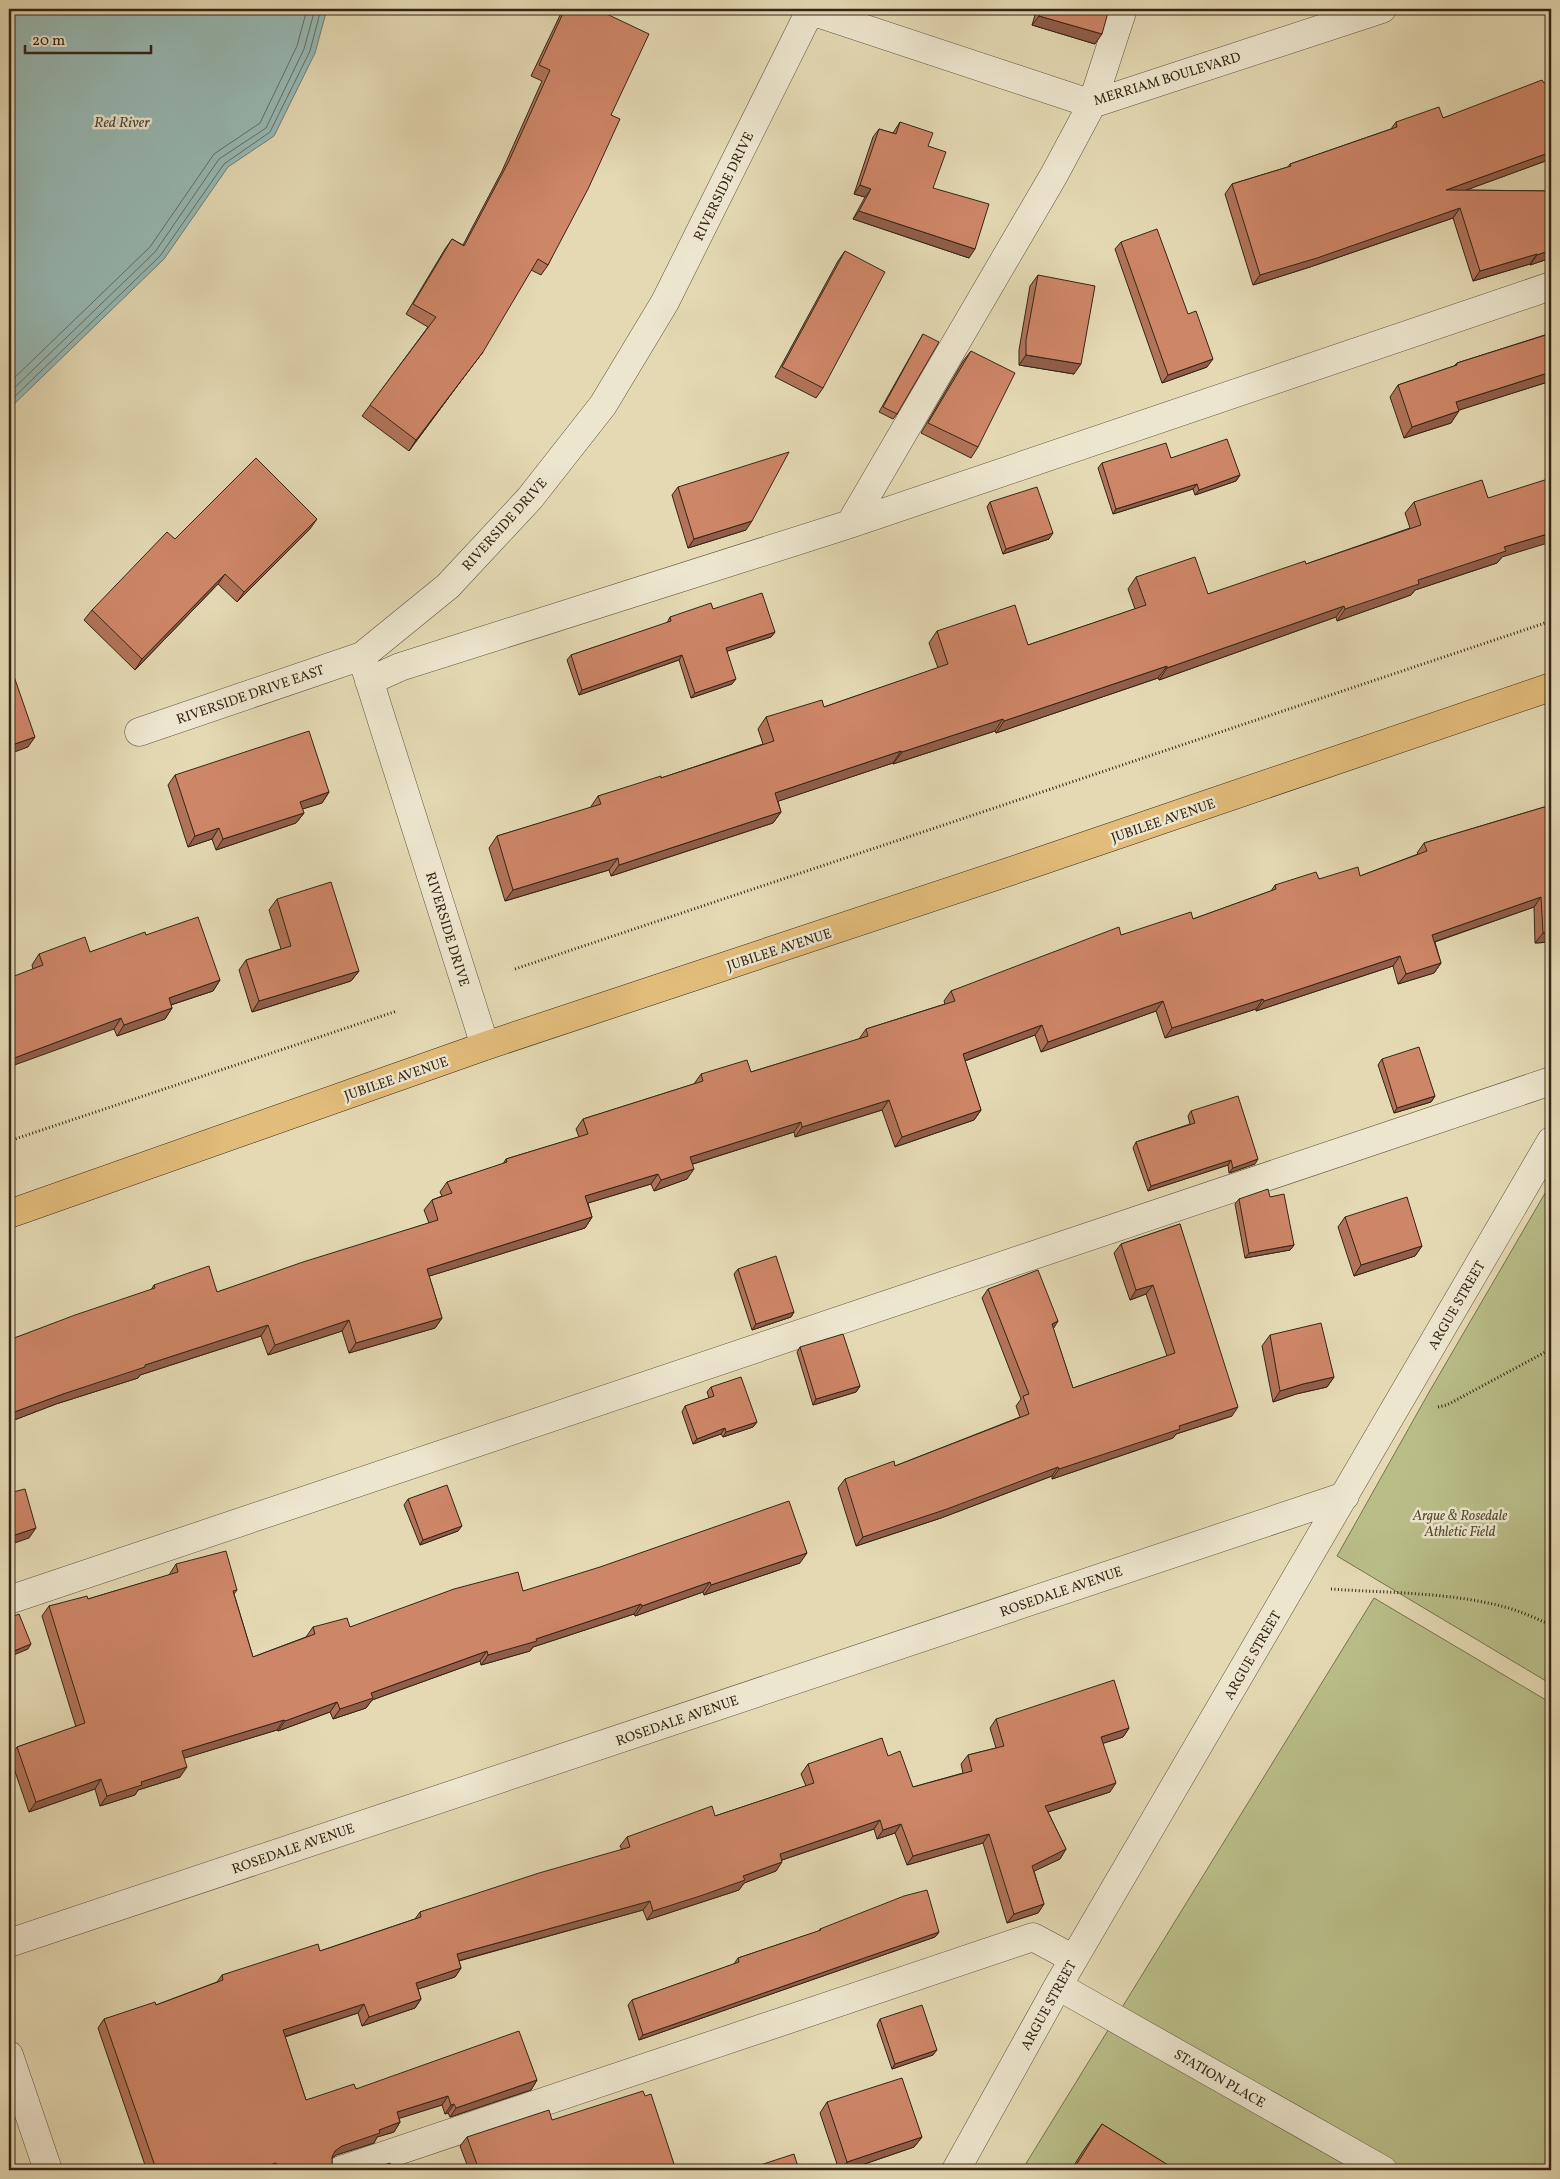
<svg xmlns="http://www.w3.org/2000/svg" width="1560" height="2179" viewBox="0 0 1560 2179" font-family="Vollkorn,serif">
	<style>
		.green { fill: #b9be89; stroke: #777250 }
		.water { fill: #97b9b4; stroke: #707e75 }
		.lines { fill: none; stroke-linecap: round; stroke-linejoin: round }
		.shore { stroke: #666f65; stroke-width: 1 }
		.minor-casing { stroke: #61523d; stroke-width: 29 }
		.major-casing { stroke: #352516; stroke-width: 29 }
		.path { stroke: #352516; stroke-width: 3; stroke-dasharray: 1 2.5; stroke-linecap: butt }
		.minor { stroke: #ede6ce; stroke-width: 28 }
		.major { stroke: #e2bc7a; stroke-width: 28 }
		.wall { fill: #b17359; stroke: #352516 }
		.shaded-wall { fill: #905e49; stroke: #352516 }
		.building { fill: #ce8668; stroke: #352516 }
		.labels { text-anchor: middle; stroke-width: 5; stroke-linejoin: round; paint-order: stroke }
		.street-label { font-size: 14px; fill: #352516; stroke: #ede6ce }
		.park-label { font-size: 14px; font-style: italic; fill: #564b33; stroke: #ede6ce }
		.water-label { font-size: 15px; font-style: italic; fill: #4e4a3e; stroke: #ede6ce }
	</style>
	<rect width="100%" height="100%" fill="#e4d9b3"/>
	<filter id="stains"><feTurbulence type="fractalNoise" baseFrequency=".004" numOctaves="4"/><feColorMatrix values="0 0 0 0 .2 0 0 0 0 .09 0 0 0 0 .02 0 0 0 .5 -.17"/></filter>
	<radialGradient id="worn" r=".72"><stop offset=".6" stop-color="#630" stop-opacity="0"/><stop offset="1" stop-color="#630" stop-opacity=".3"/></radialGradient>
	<path class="green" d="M1551 1183V1684L1337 1556 1428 1394Z
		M1374 1598 1551 1703V2170H1022Z"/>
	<path class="water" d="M9 9H327L315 53 274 136 228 167 164 259 9 409Z"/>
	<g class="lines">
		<path class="shore" d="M9 383 150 247 214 154 260 123 297 46 307 9
			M9 393 155 252 219 159 266 128 304 49 315 9
			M9 402 160 256 224 164 270 132 310 51 321 9"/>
		<g class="minor-casing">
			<path id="minor" d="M811 11 1092 104 1382 9
				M850 524 1054 175 1092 104 1123 9
				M364 664 485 1046
				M369 681 400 667 850 524 1551 286
				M139 732 362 656 448 586 530 498 603 405 665 302 811 9
				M9 1600 1551 1081
				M9 1943 1345 1496
				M1058 1986 1383 2170
				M9 2055 48 2170
				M341 2170 1033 1937 1074 1959
				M956 2170 1058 1986 1551 1141"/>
		</g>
		<g class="major-casing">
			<path id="major" d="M9 1214 485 1046 1029 865 1551 687"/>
		</g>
		<path class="path" d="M515 969 1551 621
			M9 1141 397 1011
			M1438 1407 1447 1405 1551 1349
			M1331 1589C1387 1593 1446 1592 1501 1606 1518 1610 1535 1618 1551 1625"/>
		<use href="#minor" class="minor"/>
		<use href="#major" class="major"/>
	</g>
	<path class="wall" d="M563 9H596L611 115 548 265 541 275 531 270 475 362 409 451 362 416 428 327 406 314 445 249 452 239 463 245 502 171 542 81 531 76Z
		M1017 9H1109L1095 44 1032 25 1035 15Z
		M1551 81V159L1466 190 1551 191V258L1530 265V264L1473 281 1453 218 1310 267 1253 285 1225 194 1232 184 1288 167 1290 164 1391 129 1396 122 1443 118Z
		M900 122 928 146 933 188 969 258 853 219 865 197 854 194 873 137 879 129 893 133Z
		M1121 242 1207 367 1162 383 1115 249Z
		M845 251 823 388 816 398 775 377 838 261Z
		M1038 275 1074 374 1019 365V350L1030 286Z
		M1551 330V381L1458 410 1451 423 1404 438 1390 397 1398 385 1454 366 1457 363 1545 335 1548 331Z
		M923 334 897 414 893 419 879 412Z
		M971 351 978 447 971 458 921 433 963 361Z
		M1171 458 1240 475 1236 481 1195 495 1193 489 1113 514 1098 468 1102 463Z
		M678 487 746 530 688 548 672 495Z
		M990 502 1049 539 1003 554 987 507Z
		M1414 502 1502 557 1497 563 1415 590 1411 595 1337 621 1336 617 1159 680 1158 678 996 733 995 731 893 764V763L778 801 781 812 773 823 611 876 609 870 505 901 489 848 497 836 590 808 598 796 661 778 763 744 758 729 766 717 824 707 938 668 929 643 937 631 1028 645 1135 609 1128 589 1136 577 1208 594 1306 564 1410 528 1405 513Z
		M310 529 237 602 218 584 135 670 84 620 92 610 175 539Z
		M713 609 775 632 771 637 727 651 732 684 691 698 679 660 579 695 567 660 571 655 667 623 670 617Z
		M175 775 329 792 322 803 302 809 304 813 296 823 216 850 212 839 188 847 168 785Z
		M1551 805V942L1535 943 1534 907 1435 942 1441 963 1434 973 1398 984 1393 966 1256 1011V1009L1165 1038 1156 1011 1041 1052 1035 1035 965 1061 981 1110 974 1120 895 1147 882 1110 795 1137 794 1132 693 1164 687 1179 654 1191 651 1184 588 1203 592 1217 585 1228 429 1276 442 1318 435 1328 349 1353 342 1331 268 1355 261 1336 140 1375 138 1378 56 1404 9 1422V1340L151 1290 154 1285 217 1292 429 1223 424 1210 432 1200 442 1196 440 1192 447 1182 503 1164 506 1159 579 1137 576 1129 583 1119 694 1084 701 1074 751 1072 859 1039 866 1029 945 1004 944 1001 951 991 1121 935 1193 919 1271 891 1275 885 1319 879 1360 876 1418 854 1417 853 1424 843Z
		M277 899 359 971 351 981 252 1012 239 970 246 960 281 949 269 910Z
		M146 935 220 980 213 991 171 1005 172 1008 165 1019 117 1036 114 1029 33 969 32 965 39 954 90 952Z
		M1382 1059 1435 1096 1431 1102 1394 1113 1378 1065Z
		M1191 1111 1255 1164 1229 1173 1228 1165 1148 1191 1133 1148 1136 1142 1190 1124 1188 1116Z
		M1270 1197 1294 1245 1290 1250 1245 1258 1235 1204 1239 1199Z
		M1345 1217 1422 1246 1415 1256 1354 1276 1338 1227Z
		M1180 1224 1232 1416 1176 1434 1173 1438 1052 1479V1476L941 1518 856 1546 838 1488 845 1479 895 1466 1020 1417 1016 1406 1021 1399 982 1298 988 1289 1058 1321 1053 1328 1073 1388 1167 1356 1146 1294 1130 1300 1114 1253 1121 1244Z
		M738 1269 794 1312 791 1317 752 1330 734 1274Z
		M1270 1335 1334 1377 1327 1387 1296 1394 1273 1402 1262 1346Z
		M800 1347 860 1386 856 1392 813 1405 797 1352Z
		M711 1387 757 1422 753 1427 723 1437 721 1434 693 1444 682 1412 685 1406 709 1398 707 1392Z
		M408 1499 458 1531 420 1545 404 1505Z
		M800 1563 704 1595 703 1592 635 1616 634 1614 533 1647 530 1651 481 1665 480 1661 372 1700 366 1708 333 1719 330 1712 278 1731 277 1730 184 1758 180 1777 138 1790 135 1795 100 1806 95 1789 29 1812 10 1757 17 1747 76 1727 42 1616 49 1606 88 1599 169 1575 176 1564 237 1590 234 1594 253 1657 306 1637 313 1627H350L523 1591Z
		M996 1719 1129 1728 1123 1737 1103 1743 1110 1792 1048 1812 1066 1849 1060 1859 1034 1871 1044 1904 1038 1913 1007 1923 983 1843 907 1865 895 1833 877 1839 874 1829 782 1860 776 1871 744 1883 739 1890 696 1904 647 1920 643 1910 459 1961 461 1968 455 1977 418 1989 421 1999 415 2008 362 2026 358 2013 285 2037 306 2100 356 2089 537 2080 531 2090 450 2117 448 2113 445 2114 442 2105 399 2118 400 2122 394 2132 377 2137 374 2143 336 2155 332 2158V2165L335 2170H140L146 2168 98 2028 104 2019 156 2005 217 1982 222 1975 320 1951 415 1919 420 1912 622 1850 620 1846 627 1837 715 1816 806 1786 801 1774 808 1764 888 1756 913 1787 963 1773 961 1764 968 1755 996 1748 990 1728Z
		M820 1929 939 1932 935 1937 639 2040 628 2005 632 2000 734 1964 738 1958 819 1931Z
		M880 2019 933 2055 892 2069 877 2025Z
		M827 2102 922 2137 914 2147 847 2170H839L820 2113Z
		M552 2120 676 2170H469L460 2146 467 2137Z
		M1102 2124 1176 2170H1071L1083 2151Z"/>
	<path class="shaded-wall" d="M1017 9H1040L1035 15Z
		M1039 16 1102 34 1095 44 1032 25Z
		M1551 152V159L1439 200 1446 190Z
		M860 185 871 189 865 197 854 194Z
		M1460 208 1453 218 1310 267 1253 285 1260 275Z
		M859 211 975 249 969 258 853 219Z
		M1551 250V258L1530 265 1537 255Z
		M1537 254 1530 264 1473 281 1480 271Z
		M483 352 475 362 409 451 416 440Z
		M1026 355 1081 364 1074 374 1019 365Z
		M1213 359 1207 367 1162 383 1168 375Z
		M1551 372V381L1447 414 1456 402Z
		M1459 411 1451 423 1404 438 1412 427Z
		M1240 475 1236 481 1195 495 1199 490Z
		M1197 484 1193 489 1113 514 1116 509Z
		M317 519 310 529 237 602 244 592Z
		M752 521 746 530 688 548 694 539Z
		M1053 533 1049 539 1003 554 1006 549Z
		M1551 533V542L1502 557 1497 563 1415 590 1411 595 1337 621 1345 609 1418 580 1504 547Z
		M225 574 218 584 135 670 142 659Z
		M1344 606 1336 617 1159 680 1167 668Z
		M775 632 771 637 722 653 726 648Z
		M682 655 679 660 579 695 582 690Z
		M1167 666 1158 678 996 733 1004 721Z
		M736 679 732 684 691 698 695 693Z
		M1003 719 995 731 893 764 902 752Z
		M35 737 28 747 9 754V746Z
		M901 751 893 763 767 805 775 793Z
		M329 792 322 803 293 812 300 802Z
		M781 812 773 823 611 876 619 865Z
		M304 813 296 823 216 850 223 839Z
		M219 828 212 839 188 847 195 836Z
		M618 858 609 870 505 901 513 890Z
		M1541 897 1534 907 1425 945 1432 935Z
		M1551 932V942L1535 943 1543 933Z
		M1400 956 1393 966 1256 1011 1264 1001Z
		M1441 963 1434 973 1398 984 1406 974Z
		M359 971 351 981 252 1012 259 1001Z
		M220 980 213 991 161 1008 169 998Z
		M1263 999 1256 1009 1165 1038 1172 1028Z
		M1163 1001 1156 1011 1041 1052 1048 1042Z
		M172 1008 165 1019 117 1036 124 1025Z
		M121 1018 114 1029 9 1067V1060Z
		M1042 1025 1035 1035 956 1064 963 1054Z
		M1435 1096 1431 1102 1394 1113 1397 1108Z
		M889 1100 882 1110 795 1137 802 1127Z
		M981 1110 974 1120 895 1147 902 1137Z
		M801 1122 794 1132 683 1167 690 1157Z
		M1258 1159 1255 1164 1229 1173 1233 1168Z
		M1231 1160 1228 1165 1148 1191 1151 1186Z
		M694 1169 687 1179 654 1191 661 1180Z
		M658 1174 651 1184 578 1206 585 1196Z
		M592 1217 585 1228 420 1279 427 1269Z
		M1294 1245 1290 1250 1245 1258 1249 1253Z
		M1422 1246 1415 1256 1354 1276 1361 1265Z
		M1153 1285 1146 1294 1130 1300 1136 1290Z
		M794 1312 791 1317 752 1330 756 1324Z
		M442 1318 435 1328 349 1353 356 1343Z
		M349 1320 342 1331 268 1355 275 1345Z
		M1058 1321 1052 1331V1324Z
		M268 1325 261 1336 140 1375 138 1378 56 1404 9 1422V1414L63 1394 145 1365Z
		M1334 1377 1327 1387 1296 1394 1273 1402 1280 1391 1303 1384Z
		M860 1386 856 1392 813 1405 816 1399Z
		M1238 1407 1232 1416 1176 1434 1173 1438 1052 1479 1059 1469 1179 1426Z
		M757 1422 753 1427 723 1437 726 1432Z
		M725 1428 721 1434 693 1444 697 1439Z
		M1058 1467 1052 1476 941 1518 856 1546 863 1537Z
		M462 1526 458 1531 420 1545 423 1540Z
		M36 1528 29 1538 9 1545V1537Z
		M807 1553 800 1563 704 1595 711 1585Z
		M710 1582 703 1592 635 1616 642 1606Z
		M641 1604 634 1614 533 1647 530 1651 481 1665 488 1655Z
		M31 1644 28 1649 9 1657V1653Z
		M487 1651 480 1661 372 1700 366 1708 333 1719 340 1709 371 1693Z
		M337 1702 330 1712 278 1731 285 1721Z
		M284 1720 277 1730 175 1761 182 1751Z
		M1129 1728 1123 1737 1095 1746 1101 1737Z
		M187 1767 180 1777 138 1790 135 1795 100 1806 107 1796 141 1782Z
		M101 1779 95 1789 29 1812 36 1802Z
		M1116 1783 1110 1792 1038 1815 1045 1806Z
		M880 1820 874 1829 773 1863 780 1854Z
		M901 1824 895 1833 877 1839 883 1830Z
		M989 1834 983 1843 907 1865 913 1856Z
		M1066 1849 1060 1859 1026 1875 1032 1866Z
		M782 1862 776 1871 744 1883 739 1890 647 1920 653 1911 743 1876Z
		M650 1901 643 1910 450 1963 457 1954Z
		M1044 1904 1038 1913 1007 1923 1014 1914Z
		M939 1932 935 1937 639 2040 643 2035Z
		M461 1968 455 1977 409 1992 416 1983Z
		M421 1999 415 2008 362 2026 369 2017Z
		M364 2004 358 2013 277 2039 283 2030Z
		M937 2050 933 2055 892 2069 895 2064Z
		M537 2080 531 2090 450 2117 456 2108Z
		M448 2096 442 2105 391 2121 397 2112Z
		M454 2104 448 2113 445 2114 451 2105Z
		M400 2122 394 2132 377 2137 374 2143 336 2155 329 2160 335 2151 342 2146 379 2130Z
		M922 2137 914 2147 847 2170H842L847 2162Z
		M276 2163 271 2170H253Z"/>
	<path class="building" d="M565 9H596L649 34 611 115 620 119 588 189 548 265 538 259 483 352 416 440 370 405 436 317 413 304 452 239 464 246 509 161 550 70 539 65Z
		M1041 9H1109L1102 34 1039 16Z
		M1542 80 1544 83 1551 81V152L1446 190 1551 191V250L1537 255V254L1480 271 1460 208 1317 258 1260 275 1232 184 1291 166 1290 164 1397 127 1396 122 1439 107 1443 118Z
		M900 122 933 133 928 146 946 152 933 188 989 204 975 249 859 211 871 189 860 185 879 129 896 134Z
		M1157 229 1188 314 1196 311 1213 359 1168 375 1121 242Z
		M845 251 885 272 823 388 782 367Z
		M1038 275 1095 286 1081 364 1026 355V340Z
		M1551 330V372L1456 402 1459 411 1412 427 1398 385 1457 365V363L1549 334 1548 331Z
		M923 334 939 342 897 414 883 407Z
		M971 351 1015 373 978 447 928 423Z
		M1227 439 1240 475 1199 490 1197 484 1116 509 1102 463 1166 443 1171 458Z
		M789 452 752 521 694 539 678 487Z
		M256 458 317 519 244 592 225 574 142 659 92 610 167 532 175 539Z
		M1551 478V533L1504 547 1506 551 1418 580 1419 584 1345 609 1344 606 1167 668V666L1004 721 1003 719 902 752 901 751 775 793 781 812 619 865 618 858 513 890 497 836 601 804 598 796 661 776V778L774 741 766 717 822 700 824 707 948 664 937 631 1015 605 1028 645 1146 605 1136 577 1195 557 1208 594 1305 561 1306 564 1421 525 1414 502 1482 480 1488 498Z
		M1037 487 1053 533 1006 549 990 502Z
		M762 593 775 632 726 648 736 679 695 693 682 655 582 690 571 655 671 621 670 617 711 603 713 609Z
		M9 662 35 737 9 746Z
		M309 731 329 792 300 802 304 813 223 839 219 828 195 836 175 775Z
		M1551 805V932L1543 933 1541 897 1432 935 1441 963 1406 974 1400 956 1264 1001 1263 999 1172 1028 1163 1001 1048 1042 1042 1025 963 1054 981 1110 902 1137 889 1100 802 1127 801 1122 690 1157 694 1169 661 1180 658 1174 585 1196 592 1217 427 1269 442 1318 356 1343 349 1320 275 1345 268 1325 145 1365V1367L63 1394 9 1414V1340L75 1315 155 1288 154 1285 209 1266 217 1292 303 1262 438 1220 432 1200 452 1193 447 1182 507 1162 506 1159 588 1134 583 1119 703 1081 701 1074 747 1060 751 1072 868 1036 866 1029 955 1001 951 991 1119 927 1121 935 1191 912 1193 919 1276 889 1275 885 1316 872 1319 879 1358 867 1360 876 1427 851 1424 843Z
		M331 882 359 971 259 1001 246 960 291 946 277 899Z
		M198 917 220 980 169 998 172 1008 124 1025 121 1018 9 1060V978L43 965 39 954 85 937 90 952 145 932 146 935Z
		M1419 1047 1435 1096 1397 1108 1382 1059Z
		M1238 1096 1258 1159 1233 1168 1231 1160 1151 1186 1136 1142 1195 1123 1191 1111Z
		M1268 1189 1270 1197 1284 1194 1294 1245 1249 1253 1239 1199Z
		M1407 1197 1422 1246 1361 1265 1345 1217Z
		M1180 1224 1238 1407 1179 1426 1180 1429 1059 1469 1058 1467 947 1509 863 1537 845 1479 894 1461 895 1466 1029 1414 1023 1396 1029 1394 988 1289 1038 1270 1058 1321 1052 1324 1073 1388 1175 1353 1153 1285 1136 1290 1121 1244Z
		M776 1256 794 1312 756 1324 738 1269Z
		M1321 1323 1334 1377 1303 1384 1280 1391 1270 1335Z
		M843 1334 860 1386 816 1399 800 1347Z
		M741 1377 757 1422 726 1432 725 1428 697 1439 685 1406 714 1396 711 1387Z
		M447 1485 462 1526 423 1540 408 1499Z
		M25 1489 36 1528 9 1537V1493Z
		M789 1501 807 1553 711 1585 710 1582 642 1606 641 1604 536 1639 537 1641 488 1655 487 1651 371 1693 373 1698 340 1709 337 1702 285 1721 284 1720 182 1751 187 1767 141 1782 142 1785 107 1796 101 1779 36 1802 17 1747 85 1723 49 1606 87 1596 88 1599 178 1572 176 1564 226 1551 237 1590 233 1591 253 1657 315 1634 313 1627 347 1618 350 1627 454 1589 518 1572 523 1591 600 1567Z
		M19 1614 31 1644 9 1653V1618Z
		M1114 1680 1129 1728 1101 1737 1116 1783 1045 1806 1066 1849 1032 1866 1044 1904 1014 1914 989 1834 913 1856 901 1824 883 1830 880 1820 780 1854 782 1862 743 1876 745 1880 703 1895 653 1911 650 1901 457 1954 461 1968 416 1983 421 1999 369 2017 364 2004 283 2030 306 2100 354 2084 356 2089 519 2031 537 2080 456 2108 454 2104 451 2105 448 2096 397 2112 400 2122 379 2130 380 2133 342 2146 335 2151 332 2157V2165L335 2170H279L276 2163 253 2170H140L155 2166 104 2019 155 2002 156 2005 223 1980 222 1975 318 1944 320 1951 421 1917 420 1912 539 1873 630 1847 627 1837 712 1806 715 1816 814 1783 808 1764 882 1738 888 1756 900 1751 913 1787 972 1771 968 1755 1004 1746 996 1719Z
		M927 1890 939 1932 643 2035 632 2000 739 1962 738 1958 821 1930 820 1929 904 1896Z
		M922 2005 937 2050 895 2064 880 2019Z
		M902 2078 922 2137 847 2162 827 2102Z
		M643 2091 645 2096 651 2094 676 2170H479L467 2137 549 2110 552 2120Z
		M1102 2124 1176 2170H1073Z
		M794 2154 799 2170H745Z
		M390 2163 392 2170H369Z"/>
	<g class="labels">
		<g class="street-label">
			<text transform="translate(1167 78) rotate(-17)" y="5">MERRIAM BOULEVARD</text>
			<text transform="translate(723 186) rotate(-64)" y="5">RIVERSIDE DRIVE</text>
			<text transform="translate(504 524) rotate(-48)" y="5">RIVERSIDE DRIVE</text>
			<text transform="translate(250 694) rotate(-19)" y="5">RIVERSIDE DRIVE EAST</text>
			<text transform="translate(1163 820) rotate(-19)" y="5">JUBILEE AVENUE</text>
			<text transform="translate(448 929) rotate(73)" y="5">RIVERSIDE DRIVE</text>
			<text transform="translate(779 949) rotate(-18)" y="5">JUBILEE AVENUE</text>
			<text transform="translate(396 1078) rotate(-19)" y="5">JUBILEE AVENUE</text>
			<text transform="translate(1456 1305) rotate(-60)" y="5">ARGUE STREET</text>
			<text transform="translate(1061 1591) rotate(-19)" y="5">ROSEDALE AVENUE</text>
			<text transform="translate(1252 1655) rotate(-60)" y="5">ARGUE STREET</text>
			<text transform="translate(677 1720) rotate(-19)" y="5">ROSEDALE AVENUE</text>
			<text transform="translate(293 1848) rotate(-19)" y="5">ROSEDALE AVENUE</text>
			<text transform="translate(1048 2005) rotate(-61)" y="5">ARGUE STREET</text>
			<text transform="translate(1220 2078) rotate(30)" y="5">STATION PLACE</text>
		</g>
		<g class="park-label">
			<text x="1460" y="1520">Argue &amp; Rosedale<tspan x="1460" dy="16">Athletic Field</tspan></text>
		</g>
		<g class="water-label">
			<text x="122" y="127">Red River</text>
		</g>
	</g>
	<rect width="1560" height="2179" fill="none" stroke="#e4d9b3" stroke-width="30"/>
	<rect x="10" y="10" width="1540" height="2159" fill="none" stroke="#352516" stroke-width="2.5"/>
	<rect x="15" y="15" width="1530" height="2149" fill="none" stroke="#352516"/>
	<path d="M25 45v8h126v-8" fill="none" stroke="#352516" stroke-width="2.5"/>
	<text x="32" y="45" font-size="15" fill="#352516" stroke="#ede6ce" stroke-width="4" paint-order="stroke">20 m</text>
	<rect width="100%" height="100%" filter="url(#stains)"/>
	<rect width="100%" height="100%" fill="url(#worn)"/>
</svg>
